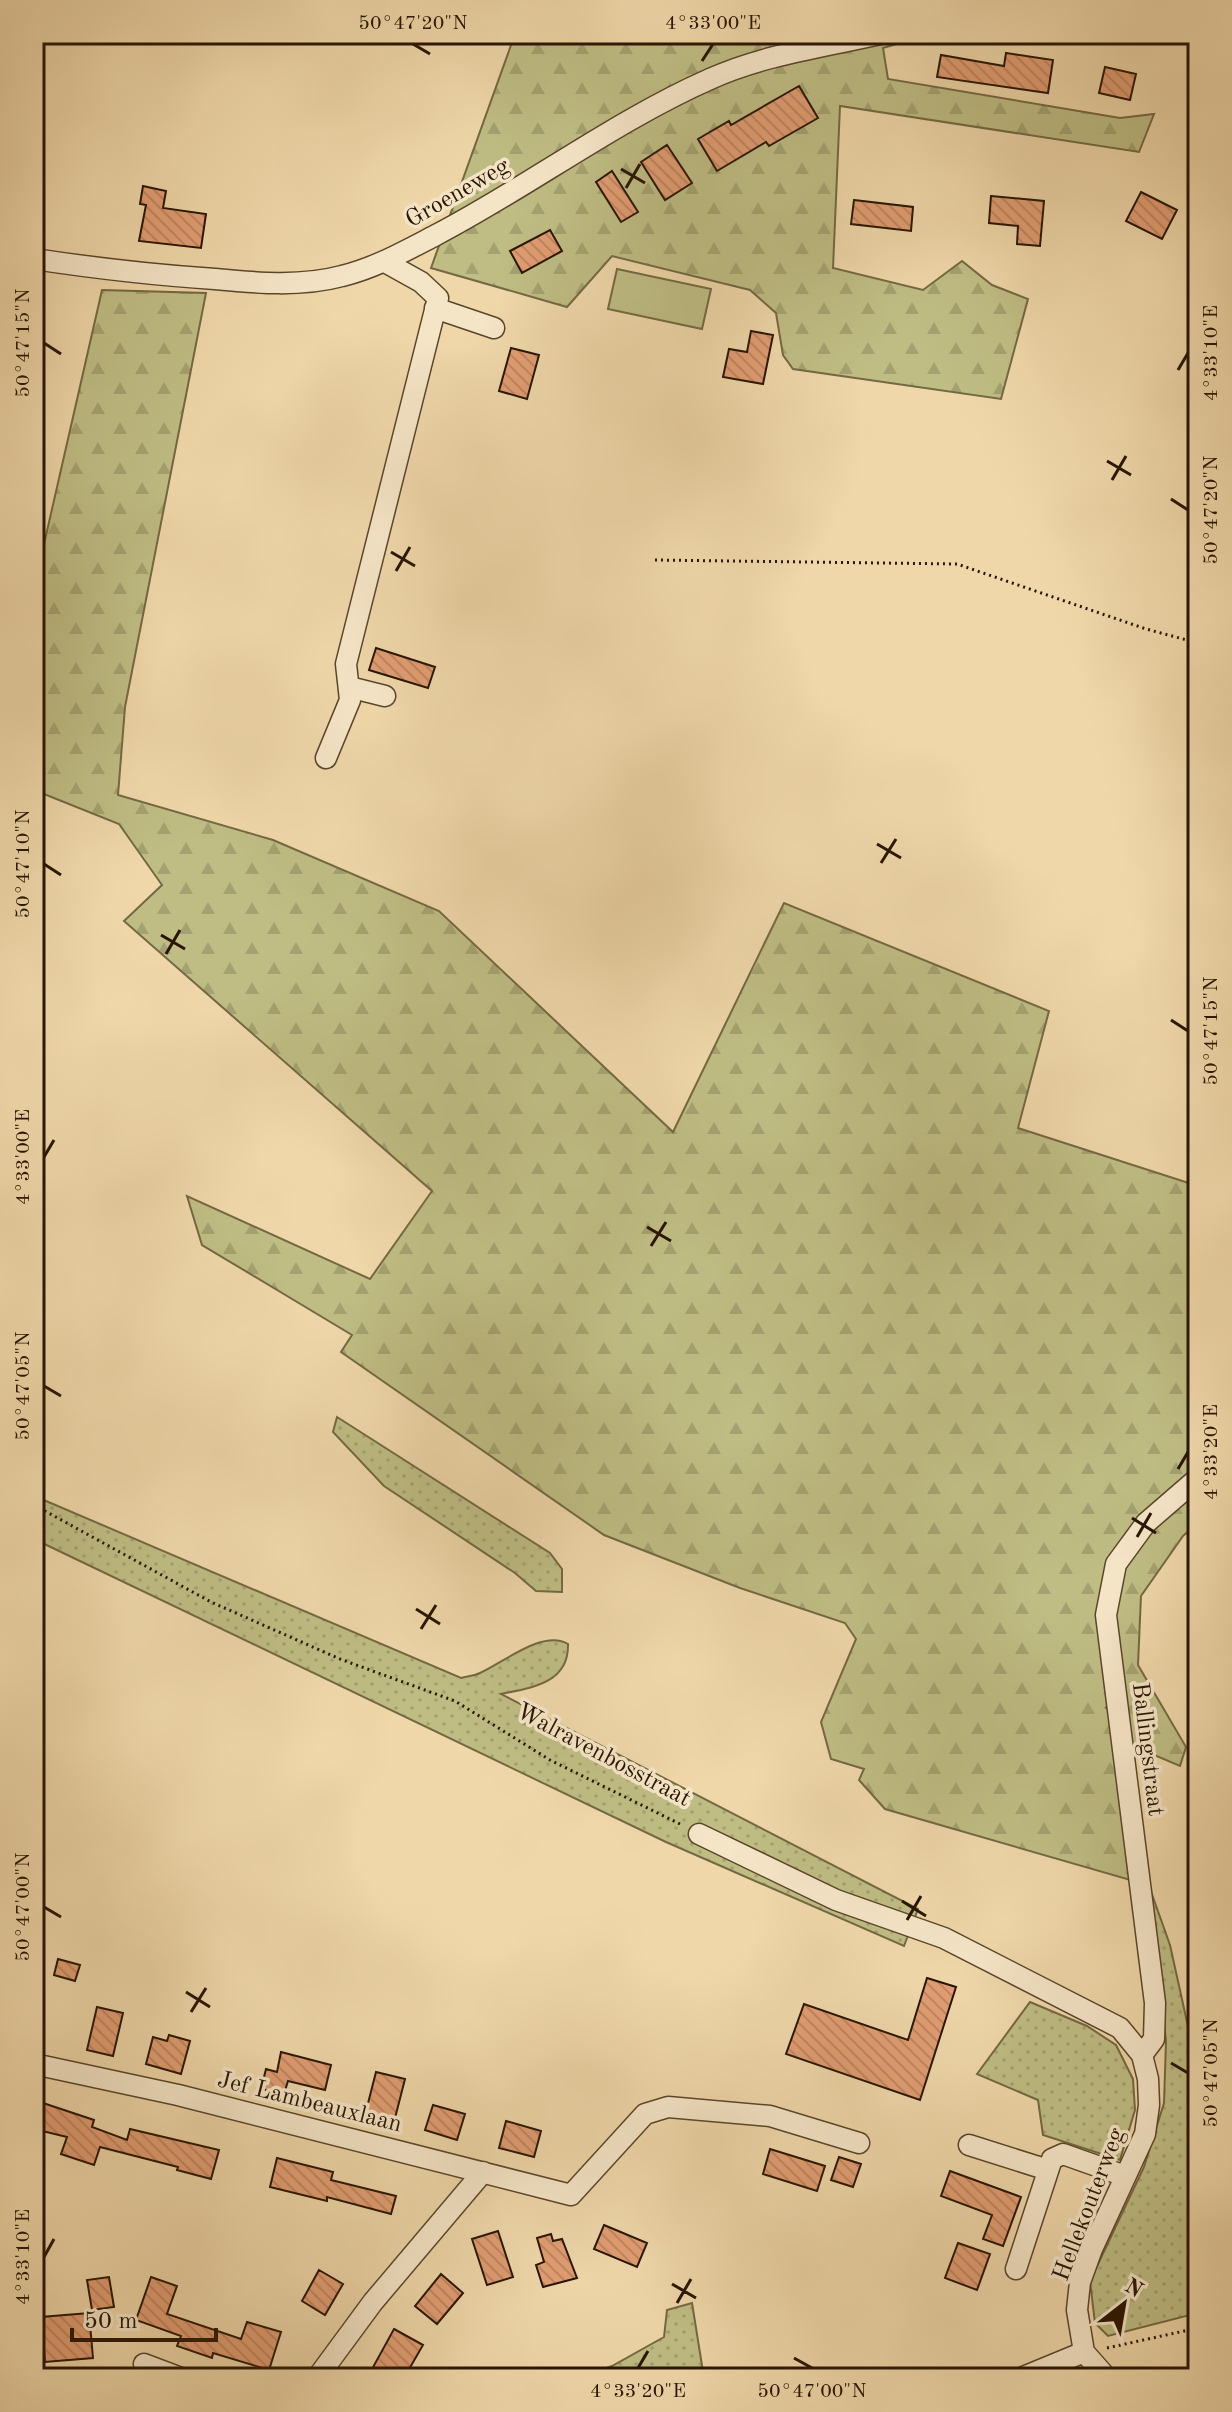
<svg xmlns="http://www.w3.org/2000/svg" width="1232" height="2412" viewBox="0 0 1232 2412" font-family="'Old Standard TT',serif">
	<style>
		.grass { fill: url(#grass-dots); stroke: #746942; stroke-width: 2 }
		.forest { fill: url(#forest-firs); stroke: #746942; stroke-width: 2 }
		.pitch { fill: #bfbd84; stroke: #746942; stroke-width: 2 }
		.building { fill: url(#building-back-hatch); stroke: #281500; stroke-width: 2 }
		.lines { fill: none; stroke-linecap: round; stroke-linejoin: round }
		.minor-casing { stroke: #5a462a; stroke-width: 23 }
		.path { stroke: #281500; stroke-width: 3; stroke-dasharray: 2 4; stroke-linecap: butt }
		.minor { stroke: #f5e5c7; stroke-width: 20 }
		.ticks { fill: none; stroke: #281500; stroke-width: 3 }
		.labels { text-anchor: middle; stroke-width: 7; stroke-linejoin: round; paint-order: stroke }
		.street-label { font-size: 24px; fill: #281500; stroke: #f5e5c7 }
		.neatline { fill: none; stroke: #281500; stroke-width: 3 }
		.ticks-label { font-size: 20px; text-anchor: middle; fill: #281500 }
	</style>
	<defs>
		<pattern id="grass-dots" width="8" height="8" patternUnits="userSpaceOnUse" patternTransform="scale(2)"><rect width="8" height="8" fill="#bfbd84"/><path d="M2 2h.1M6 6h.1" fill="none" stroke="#a4a270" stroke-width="1.8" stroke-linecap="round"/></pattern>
		<pattern id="forest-firs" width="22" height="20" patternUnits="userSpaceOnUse" patternTransform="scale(2)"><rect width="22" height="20" fill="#bfbd84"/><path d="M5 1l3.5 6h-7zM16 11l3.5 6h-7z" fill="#a4a270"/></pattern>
		<pattern id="building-back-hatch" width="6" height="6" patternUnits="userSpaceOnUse" patternTransform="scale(2)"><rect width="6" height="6" fill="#e19d72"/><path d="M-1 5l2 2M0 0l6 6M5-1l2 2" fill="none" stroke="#c18661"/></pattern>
	</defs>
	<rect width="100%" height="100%" fill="#efd7a9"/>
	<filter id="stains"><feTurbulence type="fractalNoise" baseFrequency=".0025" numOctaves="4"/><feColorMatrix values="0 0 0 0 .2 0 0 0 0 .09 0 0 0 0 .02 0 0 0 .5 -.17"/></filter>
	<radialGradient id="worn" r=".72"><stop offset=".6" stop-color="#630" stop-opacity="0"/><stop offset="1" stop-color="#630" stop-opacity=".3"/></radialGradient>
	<path class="grass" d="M337 1417 550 1553 562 1569V1592L536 1591 515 1573 384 1486 333 1432Z
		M39 1498 461 1678C467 1676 474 1676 480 1673 503 1663 543 1629 568 1644 569 1684 530 1688 501 1694L918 1909 904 1946 666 1842 34 1539V1509Z
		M34 1590 43 1706 34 1872Z
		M1149 1886 1170 1945 1191 2040H1198V2313L1108 2336 1095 2323 1090 2281 1144 2167 1164 2103 1166 2041Z
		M1030 2002 1087 2026 1116 2045 1133 2079 1135 2110 1120 2160 1043 2135 1038 2100 977 2074Z
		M692 2303 704 2378H578L612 2366 664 2337 667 2310Z"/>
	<path class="forest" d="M515 34H931L883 48 888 79 1120 118 1154 114 1139 152 840 106 833 268 923 290 962 261 992 285 1028 299 1001 399 793 369 783 355 776 313 750 290 612 256 567 307 431 268Z
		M102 290 206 293 125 707 118 795 273 840 439 911 673 1132 784 903 1049 1011 1018 1128 1198 1186V1471C1178 1488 1155 1504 1137 1523 1084 1580 1099 1649 1119 1716L1105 1707 1124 1723C1123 1686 1113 1649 1112 1612 1110 1571 1168 1511 1198 1487V1523L1183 1536 1141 1596 1138 1665 1186 1747 1180 1766 1133 1746 1144 1884 885 1809 859 1780 864 1769 831 1759 821 1722 856 1639 845 1623 740 1588 604 1535 341 1352 352 1335 202 1245 187 1196 370 1279 432 1191 124 921 162 885 119 824 34 790V588Z"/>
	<path class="pitch" d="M617 269 711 289 702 329 608 309Z"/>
	<path class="building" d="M1006 53 1053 60 1048 93 937 77 941 55 1004 66Z
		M1105 67 1136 74 1130 100 1099 93Z
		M799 86 818 118 769 146 766 142 717 171 698 139 729 121 731 125Z
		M667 145 692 183 665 200 641 162Z
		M612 171 638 212 621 222 596 182Z
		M143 186 166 191 163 208 206 214 201 248 139 241 146 205 140 204Z
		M1141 192 1177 210 1162 239 1126 221Z
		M991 196 1044 201 1040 246 1017 244 1018 226 989 223Z
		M854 200 913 207 911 231 851 224Z
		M550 230 562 251 522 273 510 251Z
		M751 331 773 335 763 384 723 377 729 349 747 352Z
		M511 348 539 355 527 399 499 391Z
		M376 648 435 667 428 688 369 670Z
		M58 1959 80 1965 75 1981 54 1975Z
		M927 1978 956 1987 920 2100 786 2054 804 2004 908 2040Z
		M97 2007 123 2013 113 2056 87 2050Z
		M169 2035 190 2041 181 2074 146 2064 153 2037 167 2041Z
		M281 2052 331 2065 325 2090 288 2081 284 2094 261 2089 266 2069 277 2072Z
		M376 2072 405 2079 394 2122 365 2115Z
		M34 2100 94 2120 92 2127 127 2140 130 2129 219 2150 211 2179 177 2170 178 2167 100 2147 94 2165 61 2154 67 2137 34 2129Z
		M433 2105 465 2114 457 2140 425 2130Z
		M506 2121 541 2131 534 2157 499 2148Z
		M770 2149 825 2166 817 2191 763 2174Z
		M839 2157 861 2164 853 2187 831 2180Z
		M277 2158 333 2172 331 2180 396 2196 391 2214 327 2197V2201L270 2187Z
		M950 2171 1021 2197 1003 2246 983 2239 992 2215 941 2196Z
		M604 2225 647 2243 637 2267 594 2249Z
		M498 2231 513 2277 487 2285 472 2239Z
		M551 2234 553 2241 562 2239 577 2278 543 2287 536 2265 544 2262 537 2238Z
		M958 2243 990 2254 977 2290 945 2278Z
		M319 2270 343 2284 325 2315 302 2301Z
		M441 2274 463 2293 437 2324 415 2306Z
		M109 2277 114 2307 92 2310 87 2280Z
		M151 2277 177 2286 167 2314 241 2339 247 2322 281 2332 269 2370 213 2353 212 2358 177 2346 181 2336 136 2320Z
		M89 2313 93 2358 45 2362 41 2317Z
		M394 2329 423 2345 404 2378H388L372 2369Z"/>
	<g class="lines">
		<g class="minor-casing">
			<path id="minor" d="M34 259C94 268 154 275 215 279 256 283 301 287 342 276 375 268 405 251 436 235 528 187 615 121 710 79 763 55 823 47 880 34
				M435 308 494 328
				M349 687 385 696
				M326 758 350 700 346 664 438 298 421 282 385 262
				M699 1834 836 1900 944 1938 1120 2028 1142 2055 1148 2079 1149 2105 1145 2134 1092 2249 1080 2282 1077 2310 1084 2352
				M1142 2055 1154 2039 1155 2003 1106 1615 1116 1564 1146 1523 1198 1478
				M34 2064 178 2095 571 2195 645 2114 668 2107 770 2116 859 2143
				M969 2145 1048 2170
				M1016 2269 1052 2159 1063 2154 1125 2176
				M1084 2352 1107 2378
				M144 2364 181 2378
				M317 2378 373 2302 483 2172
				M1021 2378 1084 2352"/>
		</g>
		<path class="path" d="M655 560 957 564 1146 629 1198 643
			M34 1505 211 1602 340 1659 455 1701 550 1760 682 1825
			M1107 2348 1198 2328"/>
		<use href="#minor" class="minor"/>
	</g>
	<path class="ticks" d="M413 44 430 54M702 61 713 44M621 169 645 183M626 188 640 164M44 343 61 354M1178 370 1188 353M1107 461 1131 475M1112 480 1126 456M1171 499 1188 510M391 552 415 566M396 571 410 547M877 844 901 858M881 863 896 839M44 864 61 875M161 935 185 949M166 954 180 930M1171 1020 1188 1031M44 1157 54 1140M647 1227 671 1241M651 1246 666 1222M44 1386 61 1396M1178 1469 1188 1452M1132 1518 1156 1533M1137 1537 1151 1513M416 1609 440 1624M421 1629 436 1605M902 1901 926 1916M44 1907 61 1917M907 1920 921 1896M186 1992 210 2007M191 2012 206 1988M1171 2063 1188 2073M44 2257 54 2239M672 2284 696 2298M677 2303 691 2279M794 2358 812 2368M638 2368 648 2351"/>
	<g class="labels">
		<g class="street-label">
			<text transform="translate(457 192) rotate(-30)" y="8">Groeneweg</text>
			<text transform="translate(1149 1749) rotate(83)" y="8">Ballingstraat</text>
			<text transform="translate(604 1754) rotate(28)" y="8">Walravenbosstraat</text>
			<text transform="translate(310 2101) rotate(14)" y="8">Jef Lambeauxlaan</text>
			<text transform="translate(1088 2204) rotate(-69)" y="8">Hellekouterweg</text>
		</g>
	</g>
	<rect width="1232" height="2412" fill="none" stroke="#efd7a9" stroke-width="88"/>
	<g transform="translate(1124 2304) rotate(31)" stroke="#f5e5c7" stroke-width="6" paint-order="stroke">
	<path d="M0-6L14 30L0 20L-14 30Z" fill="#281500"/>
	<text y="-12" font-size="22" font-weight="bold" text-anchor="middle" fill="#281500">N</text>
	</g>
	<path d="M72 2328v12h144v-12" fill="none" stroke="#281500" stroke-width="4"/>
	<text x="84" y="2328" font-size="24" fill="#281500" stroke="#f5e5c7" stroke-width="6" paint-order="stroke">50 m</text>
	<rect x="44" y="44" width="1144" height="2324" class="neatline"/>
	<g class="ticks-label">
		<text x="413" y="29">50°47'20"N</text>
		<text x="713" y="29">4°33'00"E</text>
		<text transform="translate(22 343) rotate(-90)" y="7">50°47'15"N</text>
		<text transform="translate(1210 353) rotate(-90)" y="7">4°33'10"E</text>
		<text transform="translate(1210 510) rotate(-90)" y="7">50°47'20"N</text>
		<text transform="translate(22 864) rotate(-90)" y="7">50°47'10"N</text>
		<text transform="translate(1210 1031) rotate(-90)" y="7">50°47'15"N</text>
		<text transform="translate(22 1157) rotate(-90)" y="7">4°33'00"E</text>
		<text transform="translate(22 1386) rotate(-90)" y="7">50°47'05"N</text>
		<text transform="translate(1210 1452) rotate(-90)" y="7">4°33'20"E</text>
		<text transform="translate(22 1907) rotate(-90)" y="7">50°47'00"N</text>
		<text transform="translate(1210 2073) rotate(-90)" y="7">50°47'05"N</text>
		<text transform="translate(22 2257) rotate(-90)" y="7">4°33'10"E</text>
		<text x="638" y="2397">4°33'20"E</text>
		<text x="812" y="2397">50°47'00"N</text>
	</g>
	<rect width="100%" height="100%" filter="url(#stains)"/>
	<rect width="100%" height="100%" fill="url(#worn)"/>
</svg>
